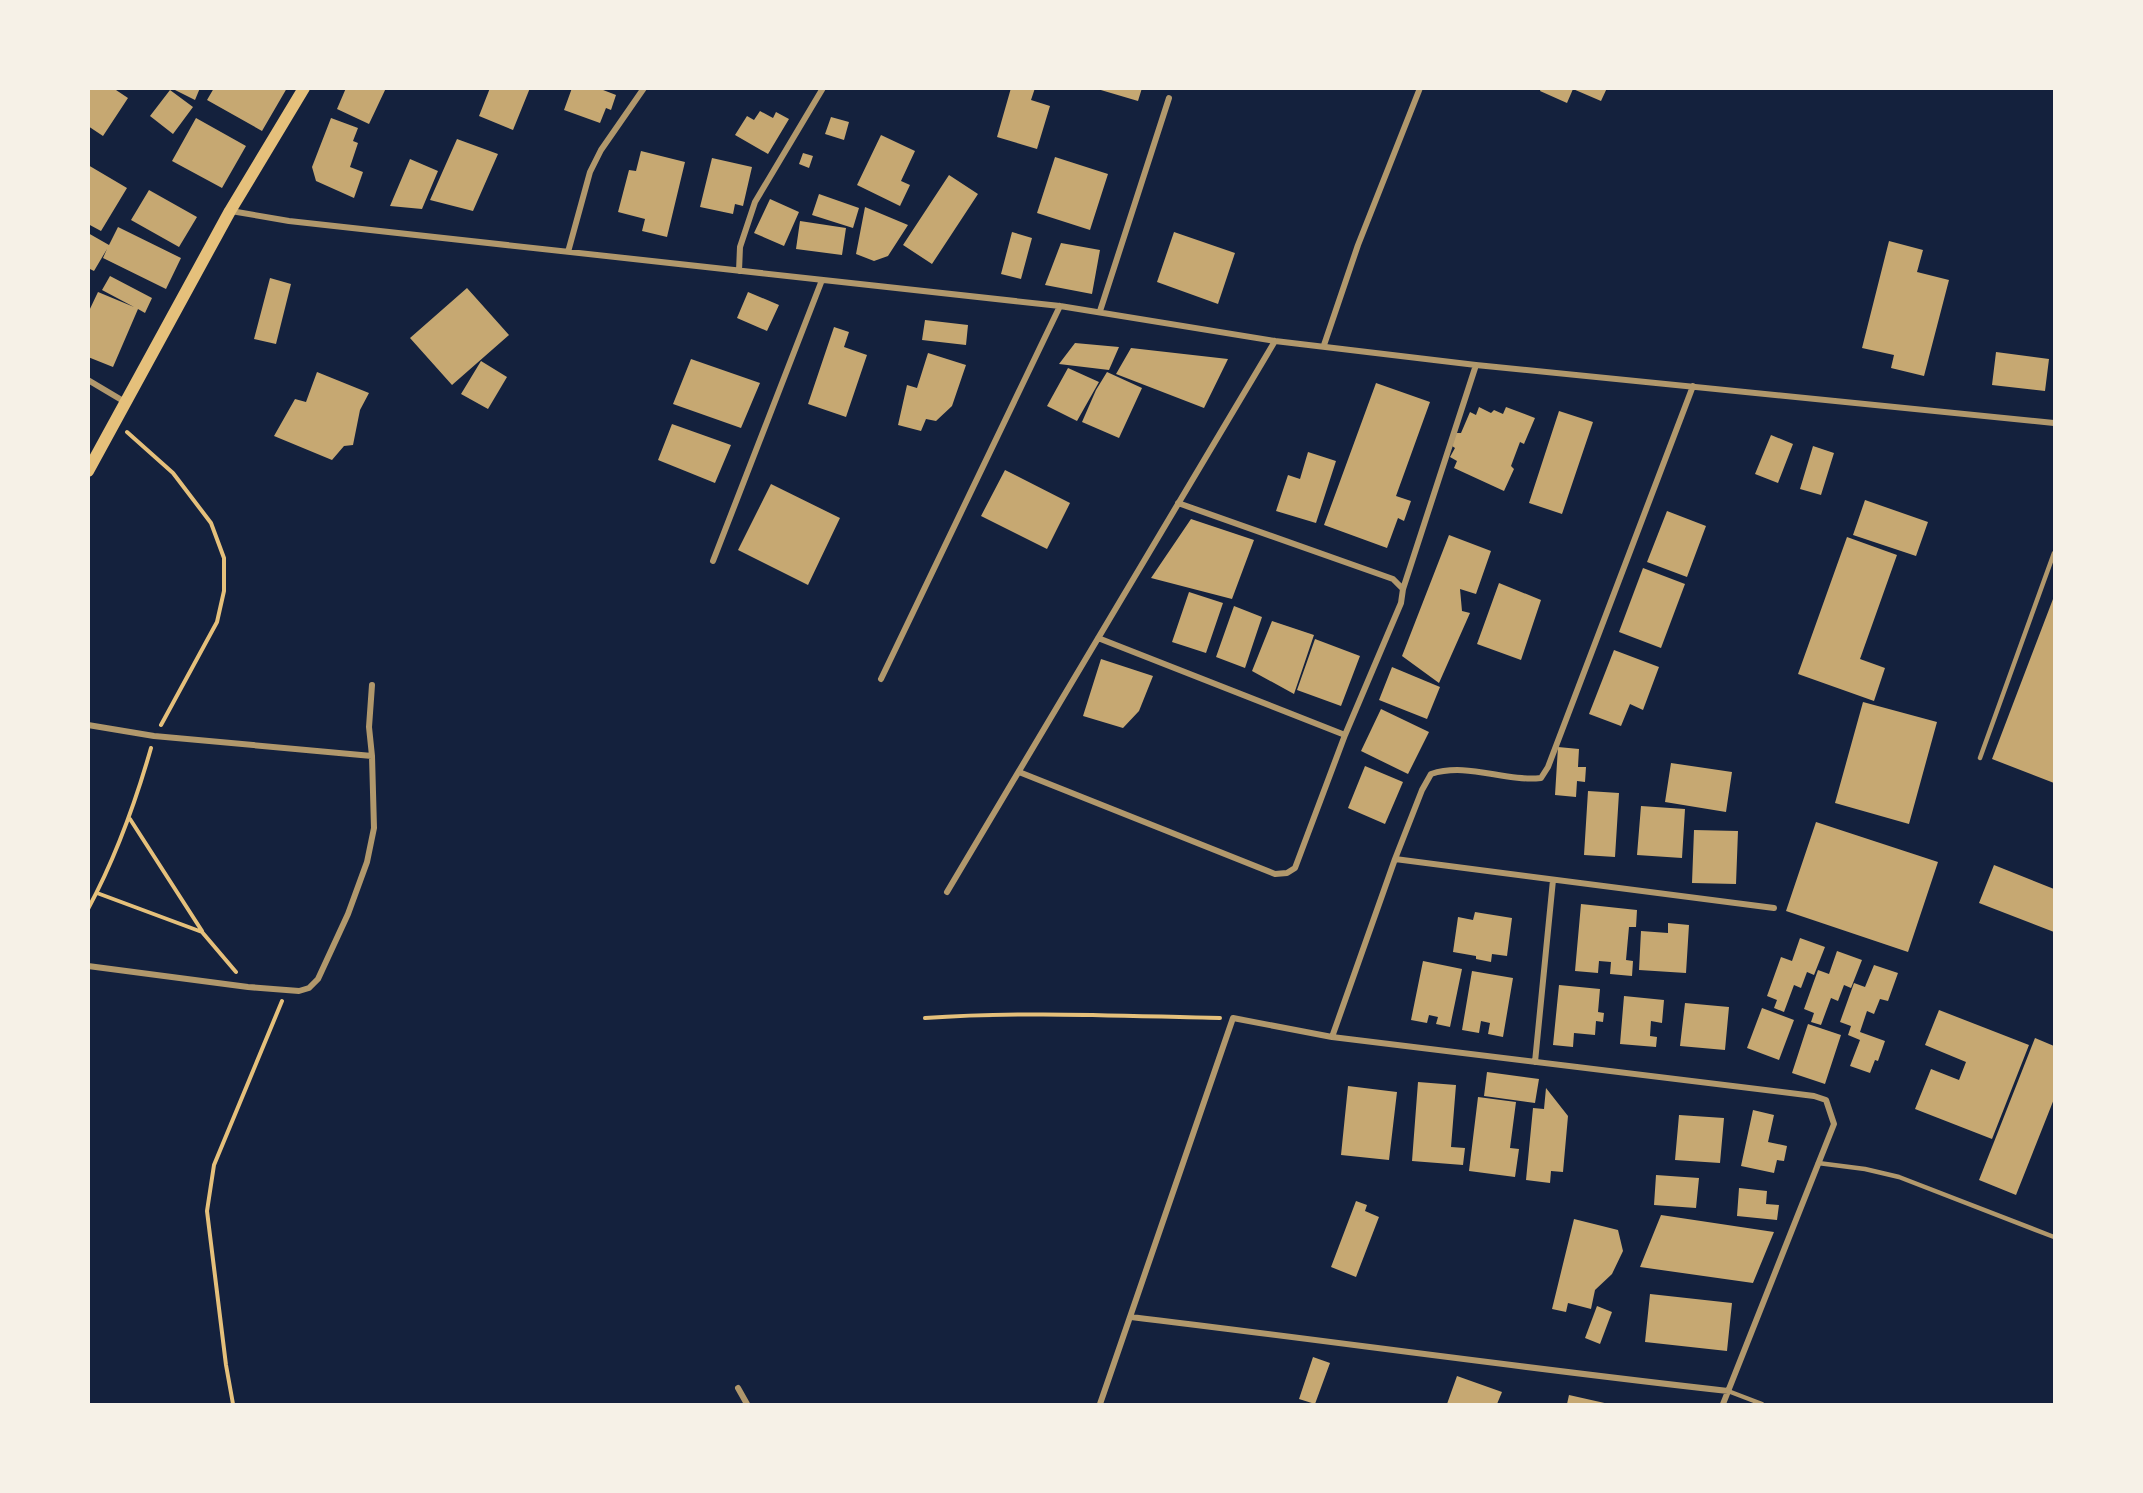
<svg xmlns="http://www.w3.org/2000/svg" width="2143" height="1493" viewBox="0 0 2143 1493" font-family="Figtree,sans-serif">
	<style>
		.building { fill: #c6a872 }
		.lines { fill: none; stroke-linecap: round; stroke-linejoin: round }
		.path { stroke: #e5c07b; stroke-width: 4 }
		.service { stroke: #b1986c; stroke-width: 4.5 }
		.minor { stroke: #b1986c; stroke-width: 6 }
		.secondary { stroke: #e5c07b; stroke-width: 12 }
	</style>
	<rect width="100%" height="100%" fill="#14213d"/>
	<path class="building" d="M88 88H113L128 98 103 136 88 126Z
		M171 88H200L195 100Z
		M214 88H287L262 131 207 100Z
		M346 88H386L369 124 337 109Z
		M490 88H530L513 130 479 116Z
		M572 88H598L616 95 611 110 606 108 600 123 564 110Z
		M1011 88H1035L1031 100 1050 106 1037 149 997 137Z
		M1094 88H1142L1138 101Z
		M1541 88H1607L1601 101 1573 89 1567 103 1540 91Z
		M170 90 193 107 173 134 150 116Z
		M760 111 773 118 776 112 789 119 768 154 735 135 747 116 754 120Z
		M831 117 849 122 844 140 825 134Z
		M196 118 246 146 222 188 172 161Z
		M331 118 358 128 353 141 358 143 350 167 363 172 354 198 316 181 312 167Z
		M881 135 915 151 901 181 910 185 900 206 857 185Z
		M457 139 498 154 473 211 430 200Z
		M641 151 685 162 667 237 642 231 645 219 618 212 629 170 636 171Z
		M803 153 813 156 809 168 799 164Z
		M1055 157 1108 174 1090 230 1037 213Z
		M712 158 752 167 743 206 735 204 733 214 700 207Z
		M410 159 438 171 422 209 390 206Z
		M88 165 127 188 101 231 88 224Z
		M949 175 978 194 932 264 903 245Z
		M149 190 197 217 179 247 131 220Z
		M819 194 859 208 853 228 812 215Z
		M770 199 799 212 784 246 754 233Z
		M865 207 908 225 888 256 874 261 856 254Z
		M800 221 846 228 842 255 796 249Z
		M118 227 181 258 166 289 103 258 107 249 94 271 88 268V233L109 245Z
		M1012 232 1032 238 1021 279 1001 274Z
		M1174 232 1235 253 1218 304 1157 282Z
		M1889 241 1923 250 1917 272 1949 280 1924 376 1891 368 1894 355 1862 348Z
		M1061 243 1100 250 1092 294 1045 285Z
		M110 276 152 298 145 313 138 309 113 367 88 357V313L98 292 134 307 102 290Z
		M270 278 291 284 276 344 254 339Z
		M467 288 509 335 452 385 410 338Z
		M748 292 779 305 767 331 737 318Z
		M925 320 968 325 966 345 922 340Z
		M834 327 849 332 844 347 867 355 846 417 808 404Z
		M1075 343 1119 347 1109 370 1059 364Z
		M1131 348 1228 359 1204 408 1116 374Z
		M1996 352 2049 359 2045 391 1992 385Z
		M928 353 966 365 952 406 936 421 926 419 921 431 898 425 907 385 917 388Z
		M691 359 760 383 741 428 673 404Z
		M481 361 507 377 488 409 461 394Z
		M1068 368 1099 382 1077 421 1047 406Z
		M317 372 369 393 360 410 353 445 344 446 332 460 274 436 295 399 306 402Z
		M1107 372 1142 388 1119 438 1082 422 1096 390Z
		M1376 383 1430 402 1396 496 1411 501 1404 521 1398 518 1387 548 1324 525Z
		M1479 407 1491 413 1494 410 1503 414 1506 407 1535 418 1524 444 1520 442 1511 466 1514 469 1504 491 1454 468 1457 461 1450 457 1455 448 1452 446 1456 433H1461L1470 412 1476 415Z
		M1559 411 1593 422 1562 514 1529 503Z
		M672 424 731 445 715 483 658 460Z
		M1771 435 1793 444 1778 483 1755 474Z
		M1813 446 1834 453 1821 495 1800 489Z
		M1308 452 1336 461 1316 523 1276 511 1288 475 1300 479Z
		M1005 470 1070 503 1047 549 981 516Z
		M771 484 840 518 808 585 738 550Z
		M1865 500 1928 522 1916 556 1853 535Z
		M1667 511 1706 526 1687 577 1647 562Z
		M1191 519 1254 540 1232 599 1151 578Z
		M1449 535 1491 551 1476 594 1460 589 1462 611 1470 613 1439 683 1402 656Z
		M1847 537 1897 555 1860 659 1885 668 1874 701 1798 674Z
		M1643 568 1685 584 1661 648 1619 632Z
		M1499 583 1541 600 1521 660 1477 644Z
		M1189 592 1223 603 1206 653 1172 642Z
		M2053 599 2054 600V783L1992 759Z
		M1234 606 1262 617 1245 668 1216 657Z
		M1272 621 1314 635 1294 694 1252 671Z
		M1315 639 1360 656 1341 706 1297 690Z
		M1614 650 1659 667 1643 710 1630 704 1621 726 1589 714Z
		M1101 659 1153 676 1139 711 1123 728 1083 716Z
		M1392 667 1440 687 1427 719 1379 700Z
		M1863 702 1937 722 1909 824 1835 803Z
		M1381 709 1429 732 1408 774 1361 751Z
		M1558 747 1579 749 1578 767H1586L1585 782 1577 781 1576 797 1555 795Z
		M1671 763 1732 772 1726 812 1665 802Z
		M1365 766 1403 782 1385 824 1348 808Z
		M1588 791 1619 793 1615 857 1584 855Z
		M1641 806 1685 809 1682 858 1637 855Z
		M1816 822 1938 862 1908 952 1786 911Z
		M1694 830 1738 831 1736 884 1692 883Z
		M1994 865 2054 889V932L1979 903Z
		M1581 904 1637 910 1636 927H1629L1626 960 1633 961 1632 976 1610 974 1611 962 1599 961 1598 973 1575 971Z
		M1475 912 1512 918 1507 956 1492 954 1491 962 1476 959V956L1453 952 1458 917 1473 920Z
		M1668 923 1689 925 1686 973 1639 970 1641 931 1668 933Z
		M1800 938 1825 947 1814 975 1807 972 1801 988 1794 985 1784 1012 1774 1008 1777 1000 1767 996 1781 957 1792 961Z
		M1837 951 1862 960 1851 988 1844 985 1838 1001 1831 998 1821 1025 1811 1022 1814 1013 1804 1009 1818 970 1829 974Z
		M1423 961 1462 969 1450 1027 1436 1024 1438 1017 1429 1015 1427 1023 1411 1020Z
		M1874 965 1898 973 1888 1001 1880 999 1874 1014 1867 1011 1860 1032 1885 1041 1878 1061 1875 1060 1870 1073 1850 1066 1860 1040 1848 1035 1851 1026 1840 1022 1854 983 1865 987Z
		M1472 971 1513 978 1503 1037 1488 1034 1490 1023 1481 1021 1479 1033 1462 1030Z
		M1559 985 1600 989 1598 1012 1604 1013 1603 1022 1596 1021 1595 1035 1574 1033 1573 1047 1553 1045Z
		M1624 996 1664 1000 1662 1023 1651 1021 1650 1036 1657 1037 1656 1047 1620 1044Z
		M1685 1003 1729 1007 1725 1050 1680 1046Z
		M1762 1008 1794 1020 1779 1060 1747 1048Z
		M1939 1010 2029 1045 1992 1139 1915 1109 1931 1069 1959 1080 1966 1062 1925 1045Z
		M1808 1024 1841 1035 1825 1084 1792 1073Z
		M2035 1038 2054 1046V1099L2016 1195 1979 1180Z
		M1487 1072 1539 1079 1535 1103 1484 1096Z
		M1418 1082 1456 1085 1451 1147 1465 1148 1463 1165 1412 1161Z
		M1348 1086 1397 1092 1389 1160 1341 1155Z
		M1546 1088 1568 1116 1563 1172 1551 1171 1550 1183 1526 1180 1533 1108 1544 1109Z
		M1478 1097 1516 1102 1510 1148 1519 1149 1515 1177 1469 1171Z
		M1753 1110 1774 1115 1768 1142 1787 1146 1784 1161 1777 1160 1774 1173 1741 1166Z
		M1679 1115 1724 1118 1720 1163 1675 1160Z
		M1656 1175 1699 1178 1696 1208 1654 1205Z
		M1739 1188 1767 1191 1766 1204 1779 1205 1777 1220 1737 1216Z
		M1356 1201 1367 1205 1365 1211 1379 1217 1356 1277 1331 1267Z
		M1661 1215 1774 1232 1753 1283 1640 1267Z
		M1574 1219 1618 1230 1623 1251 1612 1274 1595 1290 1591 1309 1568 1303 1566 1312 1552 1309Z
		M1650 1294 1732 1303 1727 1351 1645 1342Z
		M1597 1306 1612 1312 1600 1344 1585 1338Z
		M1313 1357 1330 1363 1315 1404 1299 1399Z
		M1457 1376 1502 1392 1497 1404H1447Z
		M1569 1395 1609 1404H1567Z"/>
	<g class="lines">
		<path class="path" d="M127 432 173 473 211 523 224 558V591L217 622 161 725
			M130 819 202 931
			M97 893 202 932 236 972
			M88 909C116 857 135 804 151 748
			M925 1018C1023 1011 1122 1016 1220 1018
			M233 1404 226 1365 207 1211 214 1165 282 1001"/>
		<path class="service" d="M1980 758 2054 553
			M1818 1163 1865 1169 1899 1177 2054 1237
			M1728 1391 1762 1404"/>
		<path class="minor" d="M231 211 289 221 1060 306 1275 341 1476 365 2054 423
			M568 252 590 172 601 150 644 88
			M739 271 740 247 755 202 823 88
			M1100 311 1169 98
			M1324 345 1358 245 1420 88
			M88 380 125 402
			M713 561 822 280
			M1403 589 1476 365
			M1098 638 1345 735
			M881 679 1060 306
			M88 725 154 736 372 756
			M1019 772 1275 874 1287 873 1295 868 1345 735 1401 603 1403 589 1393 579 1178 503
			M1395 859 1774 908
			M947 892 1275 341
			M88 966 248 987 299 991 309 988 318 979 348 914 367 862 374 828 372 756 369 727 372 685
			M1332 1037 1395 859 1422 790 1431 774C1468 762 1504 782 1541 778L1548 767 1693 386
			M1535 1062 1553 880
			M1131 1317C1330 1341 1529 1369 1728 1391
			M738 1388 747 1404
			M1100 1404 1233 1018 1332 1037 1814 1096 1826 1100 1834 1124 1723 1404"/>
		<path class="secondary" d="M88 471 230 211 304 88"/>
	</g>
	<rect width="2143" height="1493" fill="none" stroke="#f6f1e7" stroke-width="180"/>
</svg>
